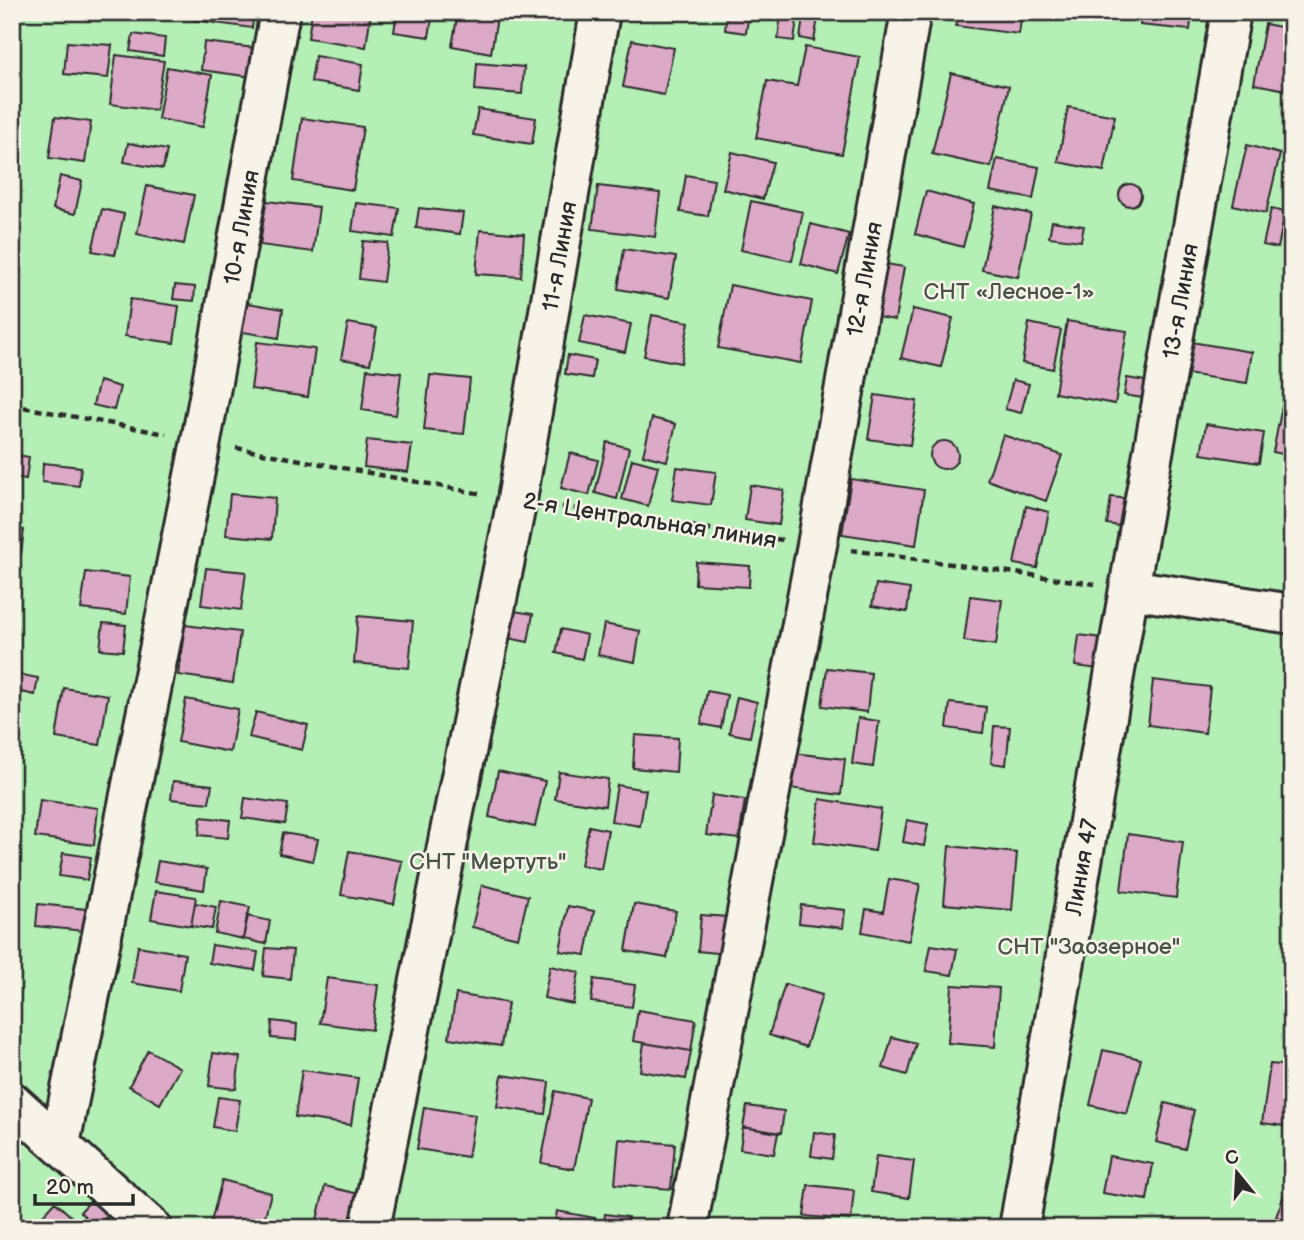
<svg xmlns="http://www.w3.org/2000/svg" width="1304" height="1240" viewBox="0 0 1304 1240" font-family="'Balsamiq Sans',sans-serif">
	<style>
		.green { fill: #b4f0b6; stroke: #708e70; stroke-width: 2 }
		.building { fill: #dca9c6; stroke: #2b2b2b; stroke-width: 2 }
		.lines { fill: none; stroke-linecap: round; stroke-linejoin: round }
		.minor-casing { stroke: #2b2b2b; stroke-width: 44 }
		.path { stroke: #2b2b2b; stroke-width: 4.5; stroke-dasharray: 7 5; stroke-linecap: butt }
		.minor { stroke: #f7f3e8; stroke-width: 38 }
		.labels { text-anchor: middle; stroke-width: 5; stroke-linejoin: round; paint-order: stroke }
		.street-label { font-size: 23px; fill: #2b2b2b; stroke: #f7f3e8 }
		.park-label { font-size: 23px; fill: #465247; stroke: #f7f3e8 }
	</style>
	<rect width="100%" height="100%" fill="#efddde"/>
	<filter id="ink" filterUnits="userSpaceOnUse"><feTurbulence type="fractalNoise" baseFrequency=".0143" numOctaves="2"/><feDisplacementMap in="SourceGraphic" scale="14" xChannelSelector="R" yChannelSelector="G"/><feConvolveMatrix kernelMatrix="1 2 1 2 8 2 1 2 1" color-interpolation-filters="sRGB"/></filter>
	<g filter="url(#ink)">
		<path class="green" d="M12 12H1292V1228H12Z"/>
		<path class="building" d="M21 12H72V17Z
			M193 12H254L252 28 192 20Z
			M312 12H371L366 47 308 38Z
			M397 12H433L429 37 394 32Z
			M458 12H498L491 53 452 46Z
			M727 12H749L746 33 725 30Z
			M781 12H798L794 41 778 39Z
			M804 12H819L814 41 800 38Z
			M958 12H1022L1019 34 956 26Z
			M1142 12H1192L1190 30 1140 25Z
			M1265 24 1292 29V91L1254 84Z
			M133 34 165 38 163 56 130 51Z
			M632 40 674 48 664 95 623 87Z
			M67 42 112 45 108 78 64 74Z
			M204 42 255 48 252 77 201 70Z
			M805 47 860 57 842 154 756 138 767 81 797 86Z
			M116 55 164 61 156 110 110 104Z
			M315 56 363 64 359 90 311 82Z
			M477 63 524 67 522 94 475 90Z
			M167 67 212 75 203 127 158 119Z
			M951 73 1009 86 991 167 932 154Z
			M1068 107 1115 116 1104 171 1058 162Z
			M478 109 536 118 532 144 473 135Z
			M55 117 91 122 85 163 49 158Z
			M302 118 363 127 353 190 293 181Z
			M128 143 167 150 163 169 124 162Z
			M1247 145 1280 154 1266 213 1233 205Z
			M732 152 773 162 763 199 723 189Z
			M997 159 1039 167 1033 199 990 191Z
			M686 175 714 180 708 216 680 212Z
			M60 176 82 181 75 214 53 209Z
			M1119 195a11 11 0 1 1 22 0a11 11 0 1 1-22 0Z
			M147 186 194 195 184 244 137 234Z
			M598 186 660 193 655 237 592 229Z
			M926 191 974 204 963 247 915 234Z
			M266 201 319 207 313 252 260 245Z
			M751 201 803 212 792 261 741 250Z
			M356 203 399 208 394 237 352 231Z
			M995 206 1031 214 1018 277 982 270Z
			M419 208 463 213 460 234 416 228Z
			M102 209 124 214 115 255 92 251Z
			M1271 209 1285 212 1278 248 1263 245Z
			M1052 221 1084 226 1081 241 1049 237Z
			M811 224 849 234 838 274 801 264Z
			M480 230 524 234 521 277 476 274Z
			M363 241 388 243 383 282 359 279Z
			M624 249 676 257 669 298 618 289Z
			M880 263 904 267 895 320 871 316Z
			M12 275 22 277 14 318H12Z
			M175 285 195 287 194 301 173 299Z
			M730 285 812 301 801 363 718 348Z
			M130 299 179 306 174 343 125 336Z
			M236 301 283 309 279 338 231 330Z
			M913 309 953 318 941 367 901 358Z
			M585 315 631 324 625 352 579 343Z
			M652 315 689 322 681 363 644 356Z
			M1067 321 1127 331 1115 404 1055 393Z
			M348 323 377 328 370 364 341 359Z
			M1029 323 1061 330 1053 369 1022 363Z
			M257 342 315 349 308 397 251 389Z
			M1191 342 1252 352 1247 383 1186 374Z
			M568 355 595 360 592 378 565 374Z
			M367 369 401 373 396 415 362 410Z
			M430 375 470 379 464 434 424 430Z
			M1127 378 1152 382 1149 399 1124 395Z
			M1013 380 1029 384 1021 413 1005 409Z
			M99 381 120 387 114 410 93 405Z
			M1285 391 1292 392V456L1273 452Z
			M875 395 917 401 910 445 868 439Z
			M652 418 676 424 667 461 643 455Z
			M1206 424 1264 433 1259 463 1201 454Z
			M1003 435 1062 455 1046 501 987 480Z
			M367 440 412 445 408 472 364 467Z
			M930 455a14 14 0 1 1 28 0a14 14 0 1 1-28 0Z
			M607 442 629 448 617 499 595 493Z
			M570 453 598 460 589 495 561 488Z
			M12 454 29 457 26 479 12 477Z
			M632 459 658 466 648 506 622 499Z
			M43 463 81 467 79 486 42 482Z
			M677 467 716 472 711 505 672 500Z
			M851 479 924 490 916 545 842 534Z
			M750 485 784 490 779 525 745 520Z
			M230 494 275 498 272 539 226 535Z
			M1111 497 1130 499 1125 527 1107 524Z
			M1026 506 1049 512 1037 568 1014 564Z
			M12 529 24 530 21 554 12 553Z
			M696 562 750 566 749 587 695 584Z
			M206 568 246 572 241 610 201 605Z
			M1289 570 1292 571V601L1282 598Z
			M86 572 130 577 126 614 81 609Z
			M876 584 910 589 907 612 872 606Z
			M970 596 1002 600 996 645 964 641Z
			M514 611 533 614 528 642 508 638Z
			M358 616 413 621 409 668 354 663Z
			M103 623 126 625 123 651 100 649Z
			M604 624 640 631 635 662 598 655Z
			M185 625 240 632 233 683 178 675Z
			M561 629 587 635 582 659 556 653Z
			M1079 635 1103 638 1099 669 1075 666Z
			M827 668 871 673 867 712 822 706Z
			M12 673 38 678 35 695 12 690Z
			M1153 680 1210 687 1205 733 1148 725Z
			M64 688 108 695 100 745 56 738Z
			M707 691 727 695 721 728 701 724Z
			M737 697 757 702 750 737 729 733Z
			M186 699 238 709 230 752 178 742Z
			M950 703 986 707 983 733 947 728Z
			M256 712 308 725 302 750 249 737Z
			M858 718 879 721 873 767 852 764Z
			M994 726 1010 727 1006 765 991 763Z
			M635 735 678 738 676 772 633 768Z
			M793 753 845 759 841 795 789 788Z
			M498 771 545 781 535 827 489 817Z
			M559 772 608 779 605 806 555 799Z
			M173 781 212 785 209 803 171 799Z
			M617 785 646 790 640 826 611 821Z
			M712 795 745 800 739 839 706 835Z
			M245 798 288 804 285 824 242 818Z
			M820 799 881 809 875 851 814 842Z
			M40 800 98 808 94 845 35 837Z
			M201 817 230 820 228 838 199 835Z
			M907 820 928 824 924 846 903 842Z
			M589 826 608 830 601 869 581 865Z
			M283 833 318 839 313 861 279 854Z
			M1128 834 1183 842 1176 898 1121 891Z
			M949 846 1017 853 1012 910 944 904Z
			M349 851 402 861 394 904 341 895Z
			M63 853 91 857 87 880 59 876Z
			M158 861 207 869 204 890 154 882Z
			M889 879 920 884 909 941 862 932 866 909 883 912Z
			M482 885 528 896 518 938 472 927Z
			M156 891 196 897 191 926 151 919Z
			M221 901 250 907 243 939 215 933Z
			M195 903 216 907 212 929 191 926Z
			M38 904 86 909 84 931 36 926Z
			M634 904 676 911 667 958 626 951Z
			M801 905 845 910 843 928 799 923Z
			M568 906 594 911 586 955 560 951Z
			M701 915 728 917 726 954 698 951Z
			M247 916 270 921 266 944 243 939Z
			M212 945 258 952 255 970 209 963Z
			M931 945 957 949 952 975 926 971Z
			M138 946 185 954 179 991 132 983Z
			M266 948 293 950 290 979 263 976Z
			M550 966 579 972 573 1004 544 998Z
			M327 978 378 985 372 1030 320 1023Z
			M594 979 635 985 632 1007 591 1002Z
			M785 984 822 995 806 1047 769 1035Z
			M952 985 999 988 995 1047 948 1043Z
			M456 994 508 1003 501 1046 449 1038Z
			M638 1010 696 1020 691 1051 633 1041Z
			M272 1021 297 1024 296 1040 271 1038Z
			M892 1037 916 1043 907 1075 883 1068Z
			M644 1043 691 1051 686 1079 640 1071Z
			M148 1050 180 1068 160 1104 129 1086Z
			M1103 1050 1141 1059 1127 1114 1090 1105Z
			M213 1053 240 1057 236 1089 209 1086Z
			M1270 1064 1292 1066V1127L1262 1123Z
			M302 1070 358 1078 351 1125 295 1117Z
			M502 1075 549 1082 545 1114 497 1107Z
			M555 1091 588 1098 574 1169 541 1163Z
			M218 1097 240 1100 235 1131 213 1127Z
			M1165 1103 1194 1110 1185 1149 1156 1142Z
			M747 1106 784 1111 781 1133 743 1127Z
			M424 1107 475 1115 468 1157 417 1149Z
			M743 1127 778 1133 774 1154 740 1149Z
			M814 1132 835 1135 832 1159 811 1156Z
			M619 1139 675 1144 671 1189 615 1184Z
			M876 1156 914 1161 909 1198 871 1192Z
			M1109 1156 1153 1164 1147 1200 1102 1193Z
			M222 1180 271 1193 262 1228H234L211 1222Z
			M808 1185 854 1190 851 1220 804 1216Z
			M325 1186 363 1195 356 1228H315Z
			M1285 1192 1292 1194 1291 1223 1276 1217Z
			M92 1199 109 1214 97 1228 80 1212Z
			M55 1202 84 1228 33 1226Z
			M557 1211 595 1218 593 1228H554Z
			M605 1214 628 1217 627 1228H603Z
			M414 1221 444 1228H412Z"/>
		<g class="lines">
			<g class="minor-casing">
				<path id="minor" d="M1129 589 1292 614
					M12 1102 152 1228
					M60 1144 201 441 280 12
					M370 1228 517 500 600 12
					M687 1228 817 545 911 12
					M1019 1228 1129 589 1231 12"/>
			</g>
			<path class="path" d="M12 405 166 434
				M236 448 482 494
				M550 505 783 540
				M851 550 1095 584"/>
			<use href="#minor" class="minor"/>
		</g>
	</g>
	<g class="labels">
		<g class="street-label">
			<text transform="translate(241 227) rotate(-80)" y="8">10-я Линия</text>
			<text transform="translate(559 256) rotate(-80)" y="8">11-я Линия</text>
			<text transform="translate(864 279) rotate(-80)" y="8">12-я Линия</text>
			<text transform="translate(1180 301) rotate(-80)" y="8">13-я Линия</text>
			<text transform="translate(650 520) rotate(9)" y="8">2-я Центральная линия</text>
			<text transform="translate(1081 867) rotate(-80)" y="8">Линия 47</text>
		</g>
		<g class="park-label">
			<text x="1009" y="299">СНТ «Лесное-1»</text>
			<text x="488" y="869">СНТ "Мертуть"</text>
			<text x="1089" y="954">СНТ "Заозерное"</text>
		</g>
	</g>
	<rect width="1304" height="1240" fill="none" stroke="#f7f3e8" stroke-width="42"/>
	<rect x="21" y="21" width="1262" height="1198" fill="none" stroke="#2b2b2b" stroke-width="2.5" filter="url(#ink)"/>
	<g transform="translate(1237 1173) rotate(342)" stroke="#f7f3e8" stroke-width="5" paint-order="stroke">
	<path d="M0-5L12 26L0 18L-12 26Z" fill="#2b2b2b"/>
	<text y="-10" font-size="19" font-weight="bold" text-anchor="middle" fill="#2b2b2b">С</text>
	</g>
	<path d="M35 1194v10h98v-10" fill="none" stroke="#2b2b2b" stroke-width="3.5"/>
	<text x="46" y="1194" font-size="21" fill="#2b2b2b" stroke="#f7f3e8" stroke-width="5" paint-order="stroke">20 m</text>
</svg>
